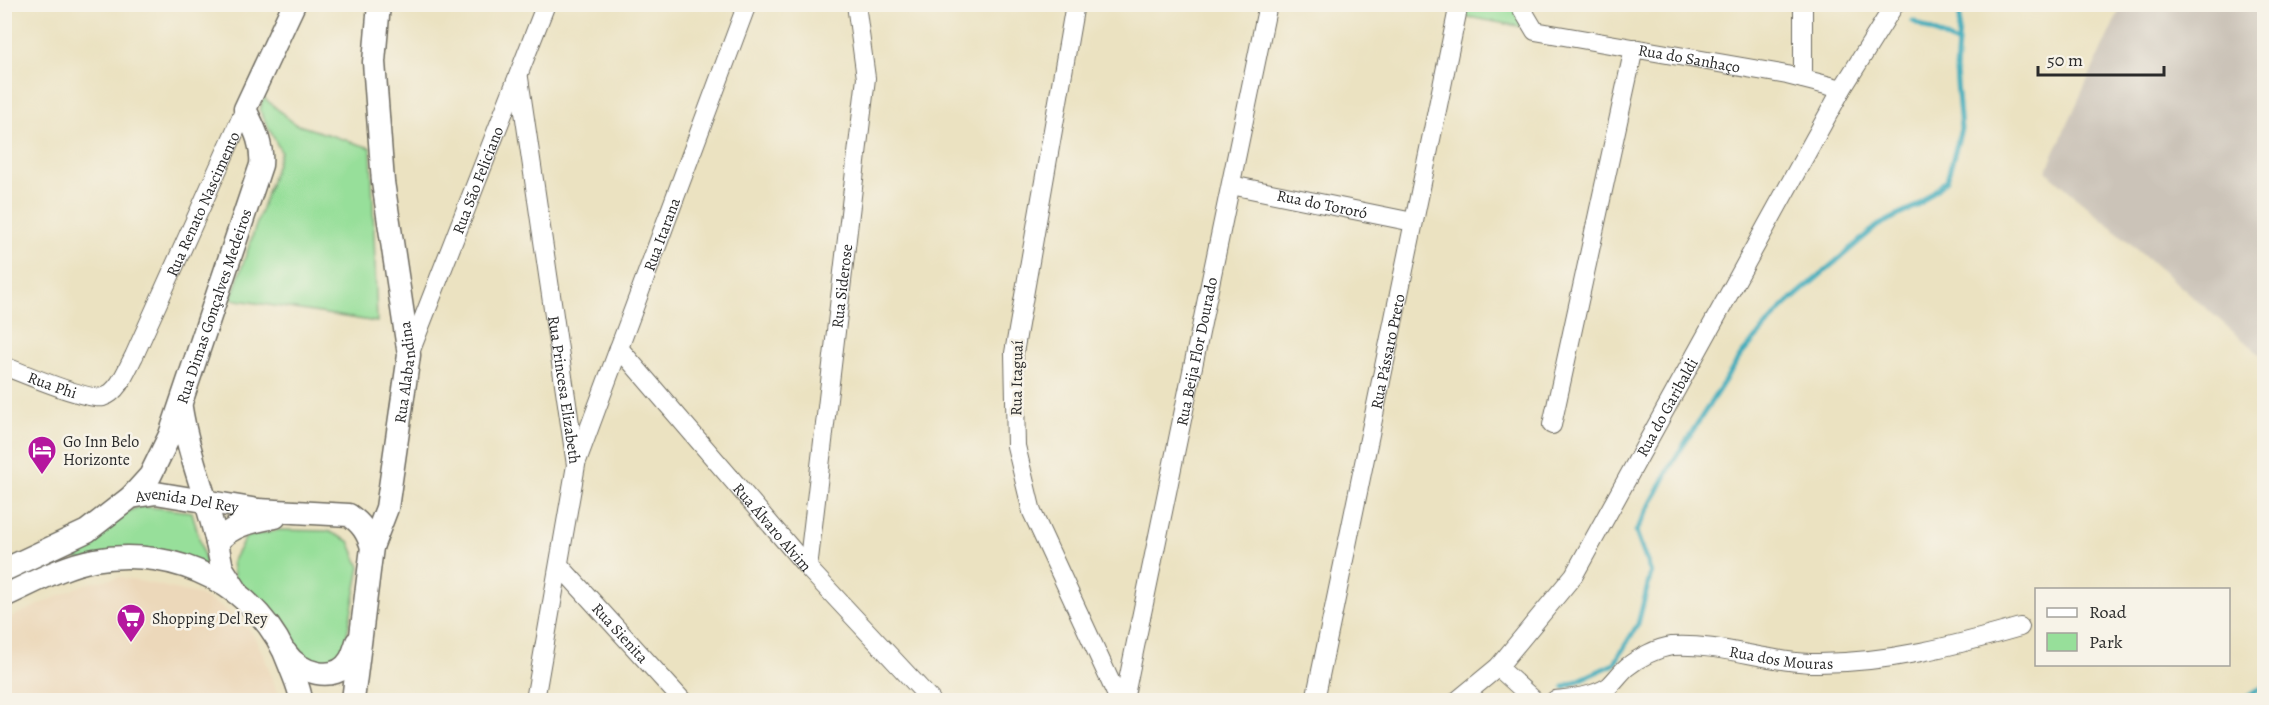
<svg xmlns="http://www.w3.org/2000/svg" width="2269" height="705" viewBox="0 0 2269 705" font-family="Alegreya,serif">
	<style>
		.built { fill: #ecd8ba }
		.industrial { fill: #cbc3b8 }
		.green { fill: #97df9a; stroke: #618562; stroke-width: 1.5 }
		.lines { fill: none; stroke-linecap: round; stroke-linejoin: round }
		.stream { stroke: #3eacbb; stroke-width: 5 }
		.minor-casing { stroke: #6e6b60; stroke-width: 20 }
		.tertiary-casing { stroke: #6e6b60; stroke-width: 25 }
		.minor { stroke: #fff; stroke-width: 18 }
		.tertiary { stroke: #fff; stroke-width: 22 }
		.labels { text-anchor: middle; stroke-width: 5; stroke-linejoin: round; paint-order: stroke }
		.street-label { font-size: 16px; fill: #2b2b2b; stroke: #f7f3e8 }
		.poi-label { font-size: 16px; fill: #2b2b2b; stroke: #f7f3e8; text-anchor: start }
	</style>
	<rect width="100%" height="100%" fill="#f7f3e8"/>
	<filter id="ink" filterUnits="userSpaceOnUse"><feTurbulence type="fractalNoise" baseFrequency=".0167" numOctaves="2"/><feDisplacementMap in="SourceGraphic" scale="12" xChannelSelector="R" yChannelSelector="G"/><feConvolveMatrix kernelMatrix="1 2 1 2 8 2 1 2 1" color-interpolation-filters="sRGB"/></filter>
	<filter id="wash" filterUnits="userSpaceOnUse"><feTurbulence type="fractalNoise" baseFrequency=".008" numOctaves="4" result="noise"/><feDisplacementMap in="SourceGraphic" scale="24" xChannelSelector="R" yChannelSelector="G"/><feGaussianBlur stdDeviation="1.35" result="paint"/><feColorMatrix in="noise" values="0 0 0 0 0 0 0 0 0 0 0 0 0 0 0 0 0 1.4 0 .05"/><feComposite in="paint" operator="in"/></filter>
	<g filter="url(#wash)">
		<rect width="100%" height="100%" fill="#ebe2c1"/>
		<path class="built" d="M121 577 197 594 225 609 251 631 264 656 280 700H5V620L85 584Z"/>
		<path class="industrial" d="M2122 5H2264V358L2046 171Z"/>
		<path class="green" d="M1460 5H1519L1534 29 1457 15Z
			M263 97 295 124 371 148 377 322 231 299 281 152 260 111Z
			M141 506 192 512 208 571 75 559C83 534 117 515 141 506Z
			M279 530 328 531 349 541 360 567 343 656 329 663 310 660 235 582 232 562 246 537Z"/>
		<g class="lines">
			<path class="stream" d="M1913 21 1958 44
				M1564 687 1614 664 1638 624 1651 573 1636 532 1674 460 1741 355 1784 306 1877 226 1917 206 1947 180 1961 129 1956 71 1960 12
				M2243 700 2264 686"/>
		</g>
	</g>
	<g filter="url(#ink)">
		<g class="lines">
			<g class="minor-casing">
				<g id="minor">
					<path d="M1075 4 1014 353 1016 446 1032 512 1119 700"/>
					<path id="s1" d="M1519 4 1535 31 1787 75 1842 89"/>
					<path d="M1803 4V79"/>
					<path id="s2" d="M519 78 576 465 535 700"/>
					<path id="s3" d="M1231 185 1413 222"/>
					<path id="s4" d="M619 348 808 568 931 700"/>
					<path id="s5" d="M409 355 546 4"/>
					<path id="s6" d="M4 366C22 373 88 401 103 397 119 392 127 369 134 356L245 109"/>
					<path d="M1552 425 1634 48"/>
					<path id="s7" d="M577 461 747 4"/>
					<path id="s8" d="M560 566 682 700"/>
					<path id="s9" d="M808 568 866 78 856 4"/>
					<path d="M1498 667 1534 700"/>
					<path id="s10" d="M1124 700 1268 4"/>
					<path id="s11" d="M1315 700 1459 4"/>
					<path id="s12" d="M1458 700 1498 667 1574 575 1842 89 1895 4"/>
					<path id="s13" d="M1555 700C1573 698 1592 697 1608 687 1615 681 1620 673 1627 667 1638 658 1657 648 1672 646 1721 643 1769 663 1818 663 1887 663 1954 646 2020 627"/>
				</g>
			</g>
			<g class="tertiary-casing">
				<g id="tertiary">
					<path d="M181 408C188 455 207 497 217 543"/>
					<path id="s14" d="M131 497 150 476 170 435 261 165C263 144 254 128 245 109L294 4"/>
					<path id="s15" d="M4 570 87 531 131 497 156 493 258 510 349 515C362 524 367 532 372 547"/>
					<path d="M236 590 222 568 217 543C230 525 254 521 275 517"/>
					<path d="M4 596C33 583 62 566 94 560 175 545 262 587 290 666 294 677 300 689 301 700"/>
					<path d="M286 653C298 672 335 685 350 660 353 655 355 648 357 642"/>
					<path id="s16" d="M353 700 372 547 387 508 409 355 383 182 374 62 379 4"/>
				</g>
			</g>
			<use href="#minor" class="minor"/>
			<use href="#tertiary" class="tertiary"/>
		</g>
	</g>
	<defs>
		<g id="hotel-pin" transform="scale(1.5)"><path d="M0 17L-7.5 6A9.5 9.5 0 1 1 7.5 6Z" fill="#b5179e" stroke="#f7f3e8"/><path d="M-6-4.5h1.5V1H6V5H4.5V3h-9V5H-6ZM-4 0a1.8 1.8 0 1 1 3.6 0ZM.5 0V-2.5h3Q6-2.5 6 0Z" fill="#fff"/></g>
		<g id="supermarket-pin" transform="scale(1.5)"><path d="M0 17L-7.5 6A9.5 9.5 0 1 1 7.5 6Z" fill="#b5179e" stroke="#f7f3e8"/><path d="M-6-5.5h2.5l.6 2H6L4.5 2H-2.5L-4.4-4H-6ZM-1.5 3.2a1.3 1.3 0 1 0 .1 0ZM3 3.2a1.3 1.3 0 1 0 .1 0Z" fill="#fff"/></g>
	</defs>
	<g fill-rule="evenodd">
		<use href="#hotel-pin" x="42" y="450"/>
		<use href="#supermarket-pin" x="131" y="618"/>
	</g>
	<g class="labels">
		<g class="street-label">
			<text dy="6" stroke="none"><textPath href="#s1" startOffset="188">Rua do Sanhaço</textPath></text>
			<text dy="6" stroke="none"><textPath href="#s5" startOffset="188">Rua São Feliciano</textPath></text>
			<text dy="6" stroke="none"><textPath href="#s6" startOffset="324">Rua Renato Nascimento</textPath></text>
			<text dy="6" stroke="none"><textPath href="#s3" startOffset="93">Rua do Tororó</textPath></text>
			<text dy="6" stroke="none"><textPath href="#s7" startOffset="242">Rua Itarana</textPath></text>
			<text dy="6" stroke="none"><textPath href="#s9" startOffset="284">Rua Siderose</textPath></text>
			<text dy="6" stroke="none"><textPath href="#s14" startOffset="210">Rua Dimas Gonçalves Medeiros</textPath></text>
			<text dy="6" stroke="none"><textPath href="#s11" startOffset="356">Rua Pássaro Preto</textPath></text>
			<text dy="6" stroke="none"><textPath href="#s10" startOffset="356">Rua Beija Flor Dourado</textPath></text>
			<text dy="6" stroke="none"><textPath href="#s16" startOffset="333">Rua Alabandina</textPath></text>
			<text transform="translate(1016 378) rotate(-89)" y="6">Rua Itaguaí</text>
			<text dy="6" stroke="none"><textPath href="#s6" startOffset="52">Rua Phi</textPath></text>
			<text dy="6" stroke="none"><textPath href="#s2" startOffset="315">Rua Princesa Elizabeth</textPath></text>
			<text dy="6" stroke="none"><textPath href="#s12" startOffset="363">Rua do Garibaldi</textPath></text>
			<text dy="6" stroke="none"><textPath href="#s15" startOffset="204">Avenida Del Rey</textPath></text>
			<text dy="6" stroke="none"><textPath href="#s4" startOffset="236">Rua Álvaro Alvim</textPath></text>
			<text dy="6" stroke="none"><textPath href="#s8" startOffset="90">Rua Sienita</textPath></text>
			<text dy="6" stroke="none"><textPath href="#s13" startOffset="243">Rua dos Mouras</textPath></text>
		</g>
		<g class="poi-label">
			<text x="63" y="447">Go Inn Belo<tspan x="63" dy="18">Horizonte</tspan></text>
			<text x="152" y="624">Shopping Del Rey</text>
		</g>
	</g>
	<rect width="2269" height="705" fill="none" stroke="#f7f3e8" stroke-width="24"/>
	<rect x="2035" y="588" width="195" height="78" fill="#f7f3e8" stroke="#a5a39c" stroke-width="1.5"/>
	<rect x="2047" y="608" width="30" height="9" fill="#ffffff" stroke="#a5a39c" stroke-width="1.5"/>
	<text x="2089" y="618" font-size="18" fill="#2b2b2b">Road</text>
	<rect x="2047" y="633" width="30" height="18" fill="#97df9a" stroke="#a5a39c" stroke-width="1.5"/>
	<text x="2089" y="648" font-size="18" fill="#2b2b2b">Park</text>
	<path d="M2038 66v9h126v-9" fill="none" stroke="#2b2b2b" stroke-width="3"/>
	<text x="2047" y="66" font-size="18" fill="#2b2b2b" stroke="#f7f3e8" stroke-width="4.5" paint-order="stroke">50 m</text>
</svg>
